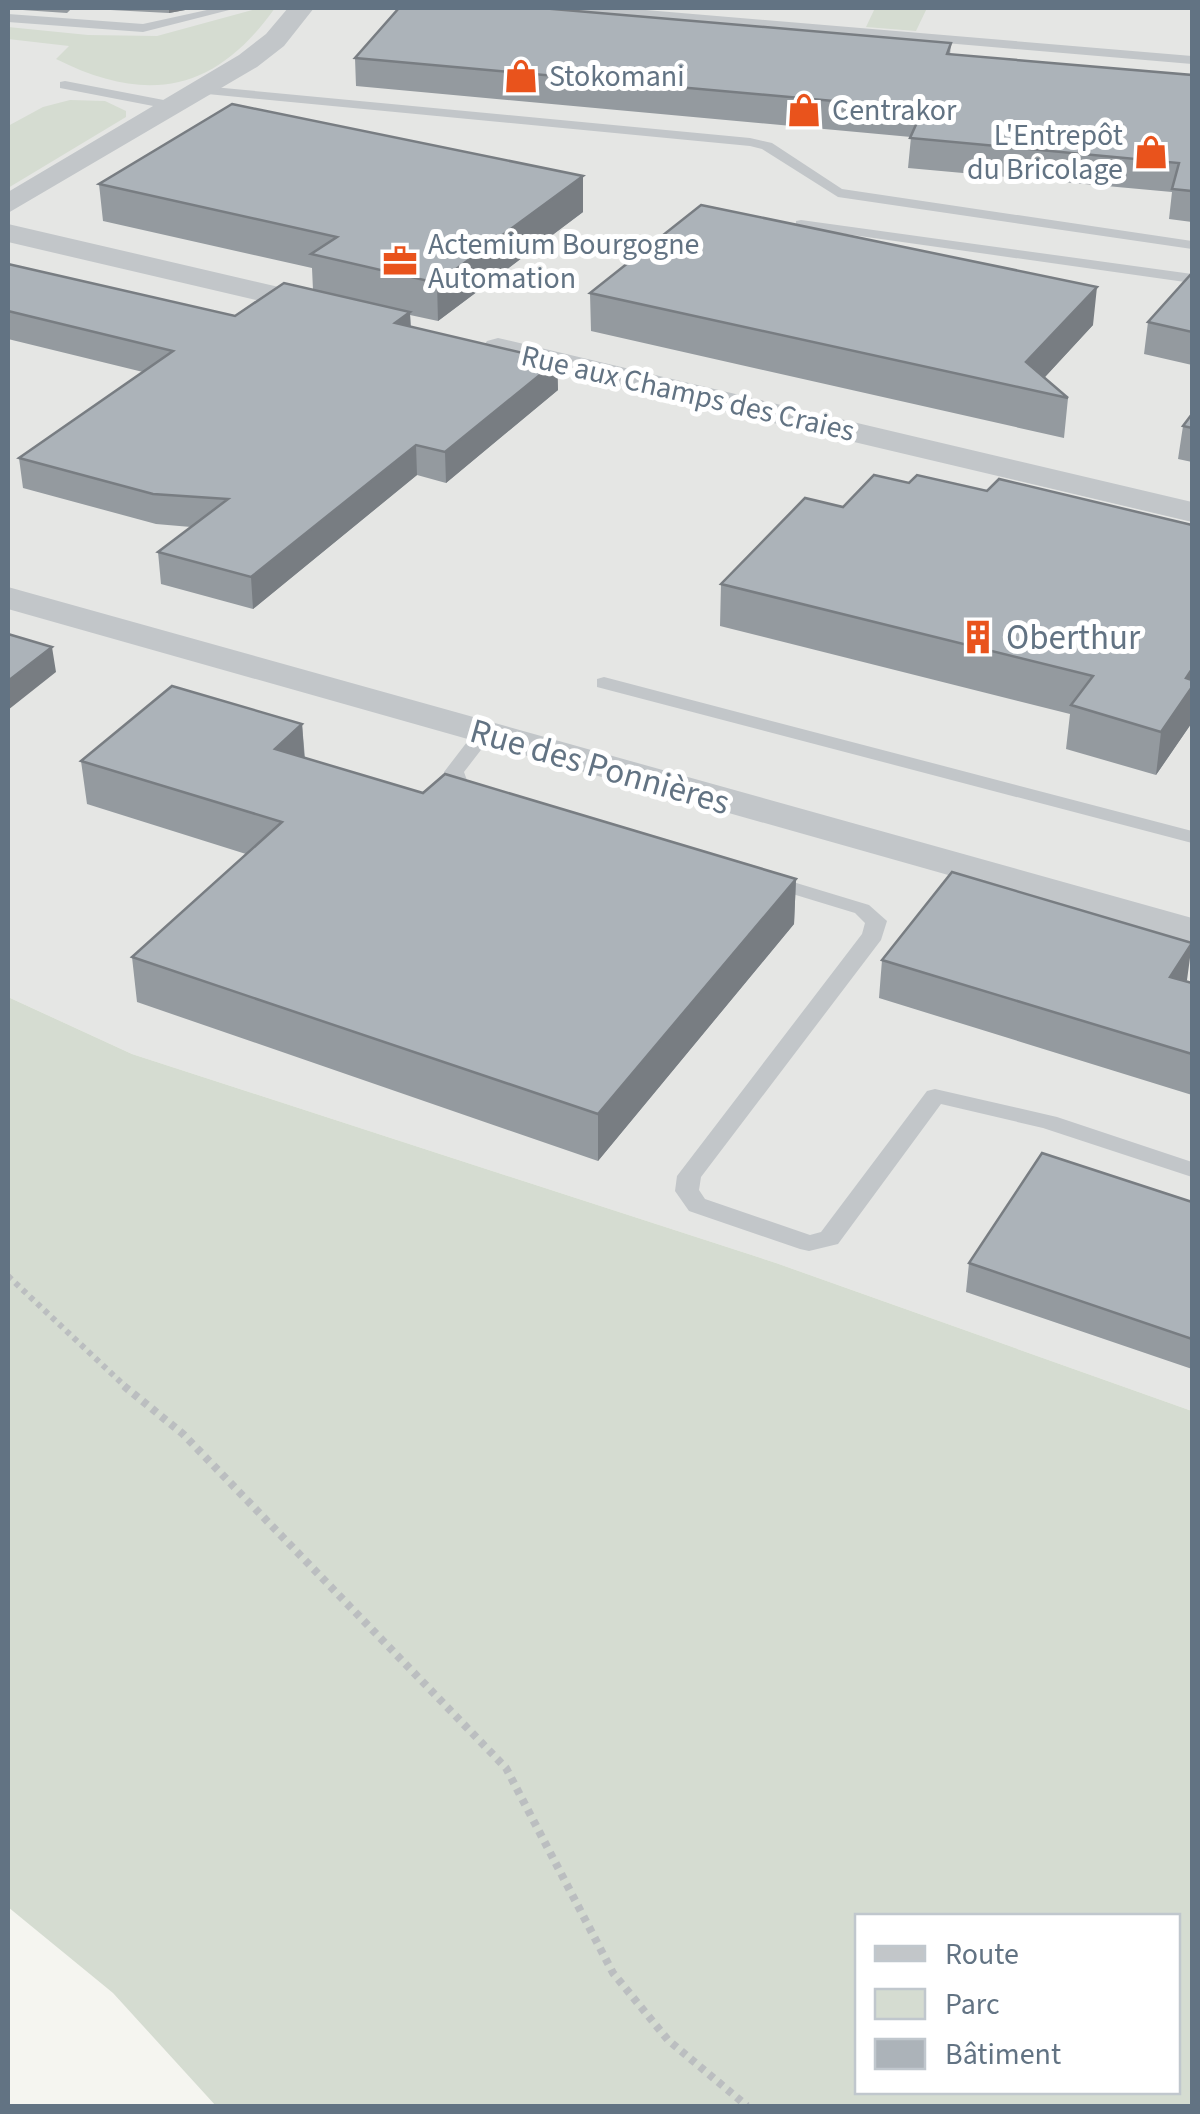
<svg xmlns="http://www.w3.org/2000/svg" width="1200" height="2114" viewBox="0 0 1200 2114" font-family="'Source Sans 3',sans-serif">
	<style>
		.built { fill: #e5e6e4 }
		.green { fill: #d5dcd1; fill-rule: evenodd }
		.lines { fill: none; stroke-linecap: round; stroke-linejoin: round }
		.path-far1 { stroke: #bbbec0; stroke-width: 6; stroke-dasharray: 5 5; stroke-linecap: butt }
		.path { stroke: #bbbec0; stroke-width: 8; stroke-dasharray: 6 6; stroke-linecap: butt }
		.lane { fill: #c2c6c9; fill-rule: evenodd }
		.street { fill: #c2c6c9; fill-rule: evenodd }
		.wall { fill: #949a9f }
		.shaded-wall { fill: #787d82 }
		.building { fill: #acb3b9; stroke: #787d82; stroke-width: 2.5 }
		.labels { text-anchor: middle; stroke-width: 10; stroke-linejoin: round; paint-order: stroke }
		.far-poi-label { font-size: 30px; fill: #627383; stroke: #fff; text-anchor: start }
		.far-street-label { font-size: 30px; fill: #627383; stroke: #fff }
		.poi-label { font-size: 35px; fill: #627383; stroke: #fff; text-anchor: start }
		.street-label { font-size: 35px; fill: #627383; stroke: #fff }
	</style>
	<rect width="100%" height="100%" fill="#f5f5f0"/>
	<path class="built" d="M8 8H1192V1411L776 1263 132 1054 8 997Z"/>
	<path class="green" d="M260 8H275C215 92 148 105 56 59L69 46 8 39V27L88 35 157 36Z
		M875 8H927L916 31 866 27Z
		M70 100 105 101 126 111V117L8 188V126L43 107Z
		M8 997 132 1054 776 1263 1192 1411V2106H216L113 1993 8 1907ZM858 1916H1178V2092H858Z"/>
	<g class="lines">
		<path class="path-far1" d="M8 1276 127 1388"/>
		<path class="path" d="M124 1386 183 1434 506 1768 613 1973 668 2040 747 2106"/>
		<path class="lane" d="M216 8H237L143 32 8 22V14L143 24Z
			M577 8H622L1192 56V64L583 12Z
			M65 81 174 102 181 106 174 110 60 88V82Z
			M202 86 750 138 772 143 842 189 1192 241V249L838 197 762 149 750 146 197 93 195 90Z
			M801 220 1192 274V283L796 227V221Z
			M604 677 1192 831V843L597 687V679Z
			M484 727 494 733 464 772 468 783 486 792 476 798 453 791 444 772 477 729Z
			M770 875 869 905 887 921 881 940 701 1177 699 1190 705 1199 810 1235 821 1232 927 1091 935 1089 1057 1117 1192 1162V1177L1043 1128 941 1104 838 1244 809 1251 800 1249 689 1211 675 1191 677 1176 862 934 865 923 855 913 763 885 760 881Z"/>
		<path class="street" d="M288 8H314L284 46 257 67 8 213V192L239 55 266 34Z
			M8 224 335 300 339 307 324 316 8 242Z
			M498 338 1192 502V522L487 355 482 348 487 341Z
			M8 587 1192 918V944L8 609Z"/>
	</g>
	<path class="wall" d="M8 8H196L169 13 72 8 67 13 8 9Z
		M951 43 950 55 1192 75V222L1169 219 1172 192 908 168 911 137 356 86 355 58Z
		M99 184 583 212 438 321 410 315 411 327 557 361 558 390 446 483 417 475 253 609 161 584 158 552 191 527 156 524 23 488 19 458 143 372 8 339V264L235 316 313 290 312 268 103 221Z
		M1192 273V365L1144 354 1148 322Z
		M590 293 1093 325 1044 378 1068 398 1064 438 591 331Z
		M1192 414V462L1178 459 1183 426Z
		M805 498 1191 724 1156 775 1066 749 1070 714 720 626 721 584Z
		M302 724 305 758 423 793 796 879 794 924 598 1161 137 1002 132 957 246 854 87 804 81 761Z
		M882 960 1186 981 1192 983V1095L879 998Z
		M1192 1202V1369L966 1292 969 1263Z"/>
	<path class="shaded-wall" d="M169 8H196L169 13Z
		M583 176V212L438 321 437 283Z
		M1097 287 1093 325 1033 390 1026 362Z
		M410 312 411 341 395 323Z
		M557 361 558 390 446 483 445 452Z
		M416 445 417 475 253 609 251 577Z
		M52 647 56 672 8 710V681Z
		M1192 669 1191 724 1156 775 1161 732 1186 678Z
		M302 724 305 767 275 749Z
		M796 879 794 924 598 1161V1114Z
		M1192 943 1187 980 1165 1015 1170 977Z"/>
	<path class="building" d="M399 8H541L951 43 947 54 1192 75V191L1172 189 1179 163 910 138 923 109 355 58Z
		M232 104 583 176 437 283 311 254 337 237 99 184Z
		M701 205 1097 287 1026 362 1068 398 590 293Z
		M8 264 235 316 284 283 410 312 395 323 557 361 445 452 416 445 251 577 158 552 228 499 153 494 19 458 173 351 8 311Z
		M1192 273V332L1148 322Z
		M1192 414V428L1183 426Z
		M874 475 909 483 917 475 987 491 999 479 1192 525V669L1186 678 1192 680V687L1161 732 1071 705 1093 676 721 584 805 498 843 507Z
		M8 634 52 647 8 681Z
		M172 686 302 724 275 749 423 793 445 774 796 879 598 1114 132 957 282 822 81 761Z
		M952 872 1192 943 1170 977 1192 983V1054L882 960Z
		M1042 1153 1192 1202V1339L969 1263Z"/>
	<defs>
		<g id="shop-bare" transform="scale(2.7)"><path d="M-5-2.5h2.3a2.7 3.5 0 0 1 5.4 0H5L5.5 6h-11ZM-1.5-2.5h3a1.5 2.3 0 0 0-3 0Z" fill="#e9531c" stroke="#fff" stroke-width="2.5" paint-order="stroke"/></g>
		<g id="office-bare" transform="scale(2.7)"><path d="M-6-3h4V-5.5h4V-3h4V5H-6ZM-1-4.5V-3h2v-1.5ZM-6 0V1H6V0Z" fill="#e9531c" stroke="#fff" stroke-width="2.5" paint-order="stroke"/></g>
		<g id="building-bare" transform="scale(2.7)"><path d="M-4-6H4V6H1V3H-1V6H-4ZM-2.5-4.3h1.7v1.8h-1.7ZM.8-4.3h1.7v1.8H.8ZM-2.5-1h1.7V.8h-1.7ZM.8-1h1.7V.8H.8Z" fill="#e9531c" stroke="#fff" stroke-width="2.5" paint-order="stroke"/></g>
	</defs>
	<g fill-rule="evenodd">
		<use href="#shop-bare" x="521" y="76"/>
		<use href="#shop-bare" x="804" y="110"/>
		<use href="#shop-bare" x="1151" y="152"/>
		<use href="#office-bare" x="400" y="261"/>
		<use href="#building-bare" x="978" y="637"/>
	</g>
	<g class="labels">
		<g class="far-poi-label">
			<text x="549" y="86">Stokomani</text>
			<text x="832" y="120">Centrakor</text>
			<text x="1123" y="145" text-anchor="end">L'Entrepôt<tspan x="1123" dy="34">du Bricolage</tspan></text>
			<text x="428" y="254">Actemium Bourgogne<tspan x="428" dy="34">Automation</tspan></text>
		</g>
		<g class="far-street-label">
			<text transform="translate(688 393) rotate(13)" y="10">Rue aux Champs des Craies</text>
		</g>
		<g class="poi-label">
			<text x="1006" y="649">Oberthur</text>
		</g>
		<g class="street-label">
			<text transform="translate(600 766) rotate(16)" y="12">Rue des Ponnières</text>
		</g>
	</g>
	<rect width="1200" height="2114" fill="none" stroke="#627383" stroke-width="20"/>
	<rect x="855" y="1914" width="325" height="180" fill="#ffffff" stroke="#c0c7cd" stroke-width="2.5"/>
	<rect x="875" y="1946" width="50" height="15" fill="#c2c6c9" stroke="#c0c7cd" stroke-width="2.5"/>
	<text x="945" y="1964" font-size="30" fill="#627383">Route</text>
	<rect x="875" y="1989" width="50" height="30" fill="#d5dcd1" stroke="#c0c7cd" stroke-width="2.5"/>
	<text x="945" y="2014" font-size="30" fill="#627383">Parc</text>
	<rect x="875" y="2039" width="50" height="30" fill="#acb3b9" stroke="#c0c7cd" stroke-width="2.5"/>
	<text x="945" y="2064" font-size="30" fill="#627383">Bâtiment</text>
</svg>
